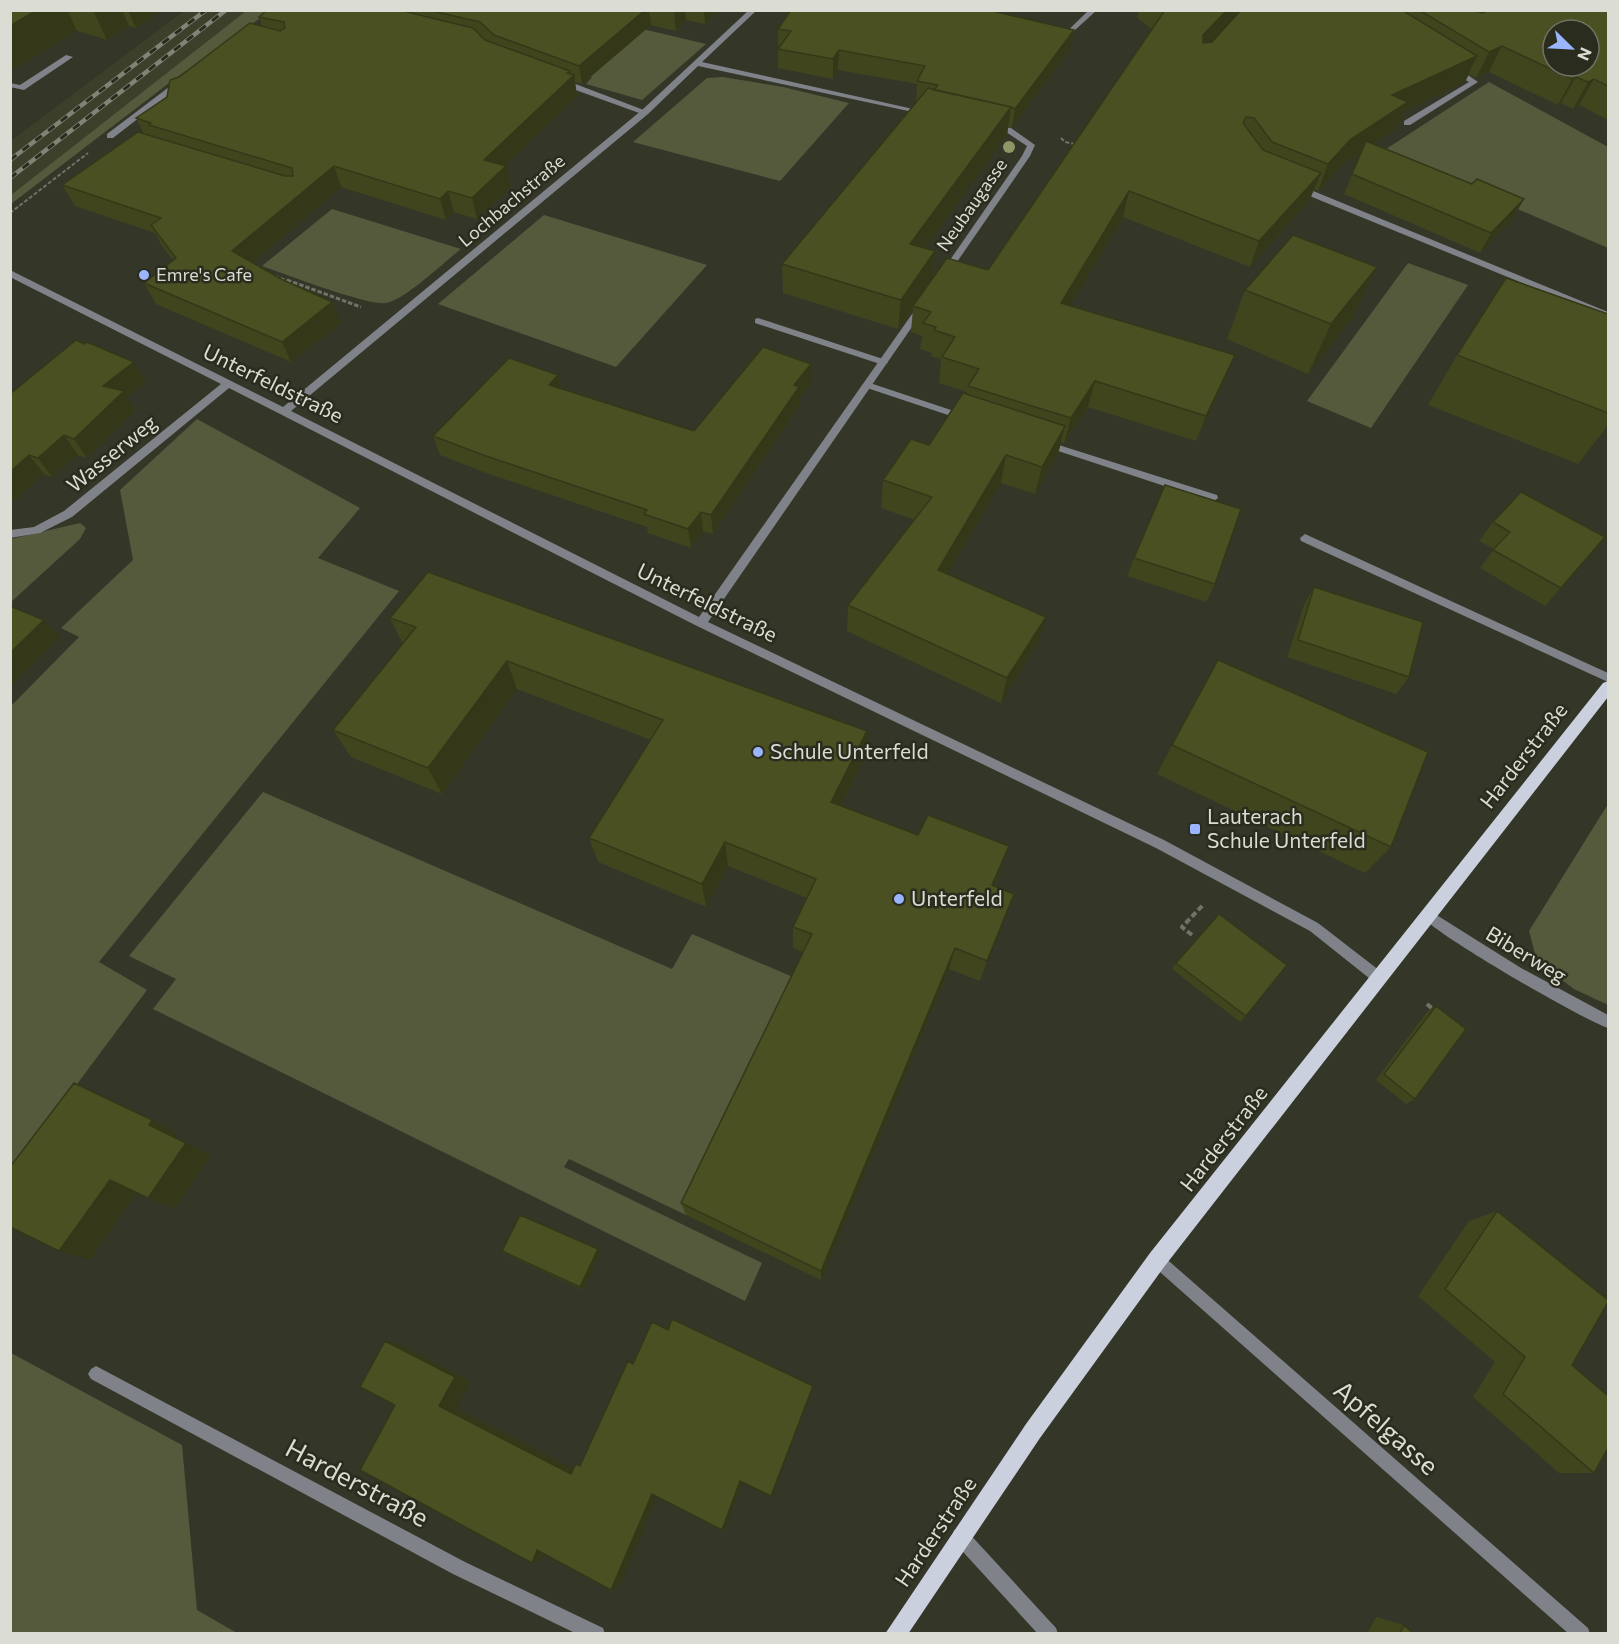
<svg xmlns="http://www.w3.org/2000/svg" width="1619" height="1644" viewBox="0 0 1619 1644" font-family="Commissioner,sans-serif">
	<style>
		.built { fill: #3c3f2a }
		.green { fill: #555a3d }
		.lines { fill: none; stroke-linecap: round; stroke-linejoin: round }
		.path-far2 { stroke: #707265; stroke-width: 2; stroke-dasharray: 4 2; stroke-linecap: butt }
		.path-far1 { stroke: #707265; stroke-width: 3; stroke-dasharray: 4.5 2; stroke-linecap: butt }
		.path { stroke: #707265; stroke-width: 4; stroke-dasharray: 6 3; stroke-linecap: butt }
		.service { fill: #808289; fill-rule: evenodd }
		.minor { fill: #808289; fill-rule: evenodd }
		.primary { fill: #cbd0de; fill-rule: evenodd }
		.rail-casing { stroke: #818377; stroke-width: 4.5 }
		.rail { stroke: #2a2c1e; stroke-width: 3; stroke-dasharray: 8; stroke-linecap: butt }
		.tree { fill: #8f9666 }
		.wall { fill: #40451e }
		.shaded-wall { fill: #343818 }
		.building { fill: #4b5023; stroke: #343818; stroke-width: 1.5; fill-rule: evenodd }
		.poi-dot { fill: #9ab5fd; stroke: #2a2c1e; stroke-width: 2 }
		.labels { text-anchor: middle; stroke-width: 5; stroke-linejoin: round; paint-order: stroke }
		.far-street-label { font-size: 18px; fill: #dbdcd3; stroke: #2a2c1e }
		.far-poi-label { font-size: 18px; fill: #dbdcd3; stroke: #2a2c1e; text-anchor: start }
		.street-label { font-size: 21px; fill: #dbdcd3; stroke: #2a2c1e }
		.poi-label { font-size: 21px; fill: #dbdcd3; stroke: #2a2c1e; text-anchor: start }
		.near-street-label { font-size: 26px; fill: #dbdcd3; stroke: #2a2c1e }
	</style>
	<rect width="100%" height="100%" fill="#343628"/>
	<path class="built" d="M184 11H246L11 195V141Z"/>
	<path class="green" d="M246 11H270L173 80 11 204V195Z
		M592 17 706 44 642 100 586 84 592 77 569 71Z
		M723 77 783 87 849 103 780 181 633 142 707 78Z
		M1489 82 1608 147V248L1383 151Z
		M332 209 461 249C444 262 405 300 386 303 368 306 285 274 262 266Z
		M544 215 707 265 616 367 438 304Z
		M1408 263 1468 285 1371 428 1307 401Z
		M197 419 360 508 318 558 399 591 99 962 147 990 11 1173V706L79 637 61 628 133 560 120 490Z
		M80 523 86 528 80 539 11 602V539Z
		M263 792 672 969 692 934 800 980 686 1215 569 1159 564 1167 762 1263 745 1301 153 1009 176 979 129 956Z
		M1608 804V1005L1574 989 1537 961 1529 931Z
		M11 1353 182 1445 197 1610 237 1633H11Z"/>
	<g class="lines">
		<path class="path-far2" d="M1061 138 1065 142 1079 145
			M10 213 88 153
			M275 276 291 282"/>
		<path class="path-far1" d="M287 280 361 307"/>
		<path class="path" d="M1192 935 1182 927 1204 904
			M1427 1004 1435 1011"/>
		<path class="service" d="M1089 10H1097L1063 41H1059V39Z
			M66 55 73 57 24 90 10 87V83L20 85Z
			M1450 67H1456L1478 82 1410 125H1404V121L1469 82 1450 71Z
			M559 80H565L649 112 642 114 559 84Z
			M1295 186H1301L1608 312V318L1295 190Z
			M758 318 886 360 888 362 886 364H880L755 323V319Z
			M867 382 966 415 968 417 966 419H960L864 387 862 385Z
			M1046 441 1217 495 1218 498 1213 502 1043 446 1041 444Z
			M1305 534 1608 673V682L1301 541 1300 538Z
			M96 1366 465 1562 603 1628 605 1634H577L453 1574 91 1379 88 1374 91 1369Z"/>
		<path class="minor" d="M749 10H757L702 62 931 113 927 115 698 66 648 114 291 411 699 617 917 307H923V311L708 622 1164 840 1318 923 1384 974 1385 978 1384 982 1379 984 1374 982 1310 931 1156 848 697 626 229 388 72 517 40 533 10 538V530L34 527 64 511 221 384 10 277V270L283 407 642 110Z
			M177 81 184 83 113 138H107V134Z
			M991 125 1011 128 1035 145 1030 156 948 275H942L941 273 1022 156 1027 146 1006 132 991 129Z
			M1427 909 1521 968 1608 1015V1028C1585 1021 1429 931 1421 915L1423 911Z
			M1157 1253 1162 1255 1588 1628 1590 1634H1569L1152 1265 1150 1260 1152 1255Z
			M960 1528 966 1530 1056 1628 1058 1634H1038L954 1542 952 1536 954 1530Z"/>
		<path class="primary" d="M1608 681V697L1164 1267 1040 1438 908 1634H885L1026 1424 1150 1253 1603 683Z"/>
		<g class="rail-casing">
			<path id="rail" d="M10 160 206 10
				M10 178 226 10"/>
		</g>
		<use href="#rail" class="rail"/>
	</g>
	<circle class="tree" cx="1009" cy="147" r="6"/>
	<path class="wall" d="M10 10H163L136 28 129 26 107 40Z
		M267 10H719L705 24 686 20 676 31 651 25 582 84 575 82 577 96 505 166H506L511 187 477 219 454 212 446 220 341 187 252 263 341 323 291 362 156 304 144 283 173 260 162 246 155 233 75 206 62 185 144 134 136 118 167 97 179 77 262 26 259 17Z
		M1139 10H1608V120L1579 105 1573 109 1561 103 1558 105 1489 72 1476 78 1469 74 1465 82 1405 110 1397 129 1373 144 1472 184 1524 199 1513 218 1480 253 1344 194 1362 151 1341 165 1318 191 1314 189 1310 199 1250 267 1123 217 1070 305 1225 380 1196 441 1088 407 1064 443 1061 442 1058 454 1035 494 1001 483 947 574 1038 643 1001 703 847 631 848 605 915 520 881 508 883 480 929 445 967 394V392L939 383 941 359 931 356 932 353 920 349 922 336 911 332 913 308 898 329 783 293 782 264 917 101H916L917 84 838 70 833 79 778 68V29L1070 49 1012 128 1008 127 1007 135 925 248 935 251 932 279 988 270 1152 29 1137 18Z
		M1245 290 1353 317 1308 374 1227 339Z
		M1608 314V425L1578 464 1428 405 1457 355Z
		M811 364V383L799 399V406L713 534 703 531 691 548 648 533 647 527 489 474 440 455 433 436 558 375 561 389 694 431Z
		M146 382 127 397 136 410 87 458 78 455 52 477 44 474 14 501 10 500V394Z
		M1493 522 1605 537 1545 606 1480 568 1494 549 1479 541Z
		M1134 558 1215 584 1206 602 1127 576Z
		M1314 587 1409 677 1396 694 1287 657 1304 605Z
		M390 618 867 731 865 757 841 805 1001 869 994 886 1014 894 980 981 949 969 821 1280 686 1215 681 1203 803 952 793 948V927L807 898 728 866 706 907 598 862 589 838 651 740 517 689 442 794 351 757 333 730 403 644Z
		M1172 745 1391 847 1365 873 1157 774Z
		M1176 963 1246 1016 1240 1022 1172 969Z
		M1436 1006 1415 1099 1406 1104 1376 1080 1427 1012Z
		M1497 1211 1572 1365 1594 1473H1559L1473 1397 1495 1362 1418 1296 1469 1221Z
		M502 1251 601 1252 583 1290 506 1254Z
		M1376 1617 1404 1625 1413 1634H1367Z"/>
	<path class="shaded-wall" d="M37 10H67L77 31 10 72V26Z
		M93 10H122L129 26 107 40Z
		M128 10H163L136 28Z
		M645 10H649L651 25 582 84 579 66Z
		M676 10H685L686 20 676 31 674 12Z
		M704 10H719L705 24Z
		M1227 10H1243L1195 61 1203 35Z
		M1074 30 1070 49 1012 128 1015 109Z
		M1502 46 1489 72 1476 78 1489 52Z
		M839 50 838 70 833 79V59Z
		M1477 56 1465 82 1405 110 1397 129 1341 165 1318 191 1328 164 1392 95Z
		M570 71 571 77 574 75 577 96 489 181 484 160Z
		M1576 77 1561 103 1558 105 1572 79Z
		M1594 79 1579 105 1573 109 1588 82Z
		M1011 107 1007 135 907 273 910 244Z
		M334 166 341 187 242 272 232 251Z
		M506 166 511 187 477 219 472 198Z
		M1321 173 1310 199 1250 267 1259 241Z
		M448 191 454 212 446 220 440 199Z
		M1129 191 1123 217 1056 329 1061 303Z
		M1524 199 1513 218 1480 253 1491 233Z
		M935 251 932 280 898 329 901 300Z
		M1377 267 1353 317 1308 374 1331 324Z
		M332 302 341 323 291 362 282 342Z
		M1235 355 1225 380 1196 441 1206 416Z
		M134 362 146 382 127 397 136 410 87 458 74 439 103 386Z
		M811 364V383L799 399V406L713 534 711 515 794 385Z
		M558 375 562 394 549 385Z
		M1095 381 1088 407 1064 443 1071 418Z
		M1065 426 1058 454 1035 494 1042 467Z
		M64 435 78 455 52 477 38 458Z
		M29 455 44 474 14 501 10 497V472Z
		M1006 455 1001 483 934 596 938 570Z
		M701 512 703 531 691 548 688 529Z
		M1046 617 1038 643 1001 703 1007 678Z
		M44 620 60 637 10 687V653Z
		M507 661 517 689 442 794 428 768Z
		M867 731 865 757 830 826 831 802Z
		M725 842 728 866 706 907 702 884Z
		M1009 846 1001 869 984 908 992 885Z
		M1014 894 1006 916 980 981 987 961Z
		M955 948 949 969 821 1280V1271Z
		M152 1120 178 1133 174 1138 149 1125Z
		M186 1143 211 1155 175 1209 148 1198Z
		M110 1180 138 1191 90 1260 59 1251Z
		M598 1249 601 1252 583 1290 580 1287Z
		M385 1341 404 1346 470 1381 456 1408 582 1473 571 1474 439 1406Z
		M813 1386 812 1389 773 1495 771 1496Z
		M744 1480 726 1526 722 1530 740 1481Z
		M659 1492 621 1583 611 1590 652 1494Z
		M550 1546 544 1558 532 1563 537 1550Z"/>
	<path class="building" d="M10 10H37L10 26Z
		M267 10H399L473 28 485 40 570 71 567 73 574 75 484 160 506 166 472 198 448 191 440 199 334 166 232 251 281 279 332 302 282 342 144 283 176 258 151 225 161 218 62 185 138 132 285 176H293L292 168 149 125 151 123 136 118 167 97 170 80 179 77 250 23 280 31 285 28 284 22 259 17Z
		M428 10H645L579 66 494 35 480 22Z
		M791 10H988L1074 30 1015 109 1011 107 934 90 938 85 917 81 925 66 839 50 833 59 778 49 791 31 778 29Z
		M1165 10H1227L1203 35V43L1212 42 1241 10H1402L1477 56 1392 95 1408 102 1351 139 1328 164 1272 142 1254 118 1246 117 1243 123 1263 150 1321 173 1259 241 1129 191 1061 303 1235 355 1206 416 1095 381 1071 418 968 386 979 369 942 357 955 337 934 330 936 327 923 323 931 312 913 306 947 258 988 270Z
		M1419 10H1469L1483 13 1488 10H1608V86L1594 79 1588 82 1576 77 1572 79 1502 46 1489 52ZM1553 30H1589V66H1553Z
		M928 88 1011 107 910 244 935 251 901 300 782 264Z
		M1366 141 1472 184 1477 179 1524 199 1491 233 1352 174Z
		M1293 235 1377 267 1331 324 1245 290Z
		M1506 278 1608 314V413L1457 355Z
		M76 340 85 344 87 342 134 362 103 386 124 391 74 439 64 435 38 458 29 455 10 472V394Z
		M763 347 811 364 794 385 799 387 711 515 701 512 688 529 644 514 647 510 483 455 433 436 509 358 558 375 549 385 694 431Z
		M963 393 1065 426 1042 467 1006 455 938 570 1046 617 1007 678 848 605 932 497 883 480 911 439 929 445Z
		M1165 485 1241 509 1215 584 1134 558Z
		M1521 492 1605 537 1561 588 1493 550 1510 532 1493 522Z
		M428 572 867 731 831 802 918 835 928 815 1009 846 992 885 1014 894 987 961 955 948 821 1271 681 1203 812 934 793 927 816 879 725 842 702 884 589 838 663 720 507 661 428 768 333 730 416 627 390 618Z
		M1314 587 1423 622 1409 677 1298 640Z
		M10 606 44 620 10 653Z
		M1218 660 1428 752 1391 847 1172 745Z
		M1219 914 1287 965 1246 1016 1176 963Z
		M1436 1006 1466 1029 1415 1099 1384 1074Z
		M74 1083 152 1120 149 1125 186 1143 148 1198 110 1180 59 1251 10 1227V1167Z
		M1497 1211 1608 1300V1302L1572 1365 1608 1396V1448L1594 1473 1503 1394 1525 1357 1445 1289Z
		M520 1215 598 1249 580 1287 502 1251Z
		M672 1319 813 1386 771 1496 740 1481 722 1530 652 1494 611 1590 537 1550 532 1563 360 1470 395 1405 360 1387 385 1341 455 1377 439 1406 571 1474 576 1464 580 1466 628 1361 633 1364 652 1322 668 1330Z
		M1404 1625 1413 1634H1400Z"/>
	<g class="poi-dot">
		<circle cx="144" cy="275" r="6"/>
		<circle cx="758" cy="752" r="6"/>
		<rect x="1189" y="823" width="12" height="12" rx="3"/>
		<circle cx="899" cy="899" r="6"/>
	</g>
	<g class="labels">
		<g class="far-street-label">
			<text transform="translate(512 201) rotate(-40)" y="6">Lochbachstraße</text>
			<text transform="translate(972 205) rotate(-55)" y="6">Neubaugasse</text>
		</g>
		<g class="far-poi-label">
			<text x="156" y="281">Emre's Cafe</text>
		</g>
		<g class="street-label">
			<text transform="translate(273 384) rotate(26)" y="7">Unterfeldstraße</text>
			<text transform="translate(112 454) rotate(-39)" y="7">Wasserweg</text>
			<text transform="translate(707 603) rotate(26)" y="7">Unterfeldstraße</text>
			<text transform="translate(1524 756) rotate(-52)" y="7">Harderstraße</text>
			<text transform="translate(1526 955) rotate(31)" y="7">Biberweg</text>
			<text transform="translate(1224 1139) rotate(-52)" y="7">Harderstraße</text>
			<text transform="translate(936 1532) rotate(-56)" y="7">Harderstraße</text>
		</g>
		<g class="poi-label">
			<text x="770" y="759">Schule Unterfeld</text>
			<text x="1207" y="824">Lauterach<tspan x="1207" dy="24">Schule Unterfeld</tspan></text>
			<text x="911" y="906">Unterfeld</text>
		</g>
		<g class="near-street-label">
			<text transform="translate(1386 1428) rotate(41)" y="9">Apfelgasse</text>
			<text transform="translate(357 1483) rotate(28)" y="9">Harderstraße</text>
		</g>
	</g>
	<rect width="1619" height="1644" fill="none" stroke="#dbdcd3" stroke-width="24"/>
	<g transform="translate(1571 48) rotate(114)"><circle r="28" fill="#2a2c1e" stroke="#717266" stroke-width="1.5"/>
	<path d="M0-4.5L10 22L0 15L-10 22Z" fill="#9ab5fd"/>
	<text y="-9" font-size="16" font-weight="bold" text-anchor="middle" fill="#dbdcd3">N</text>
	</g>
</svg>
